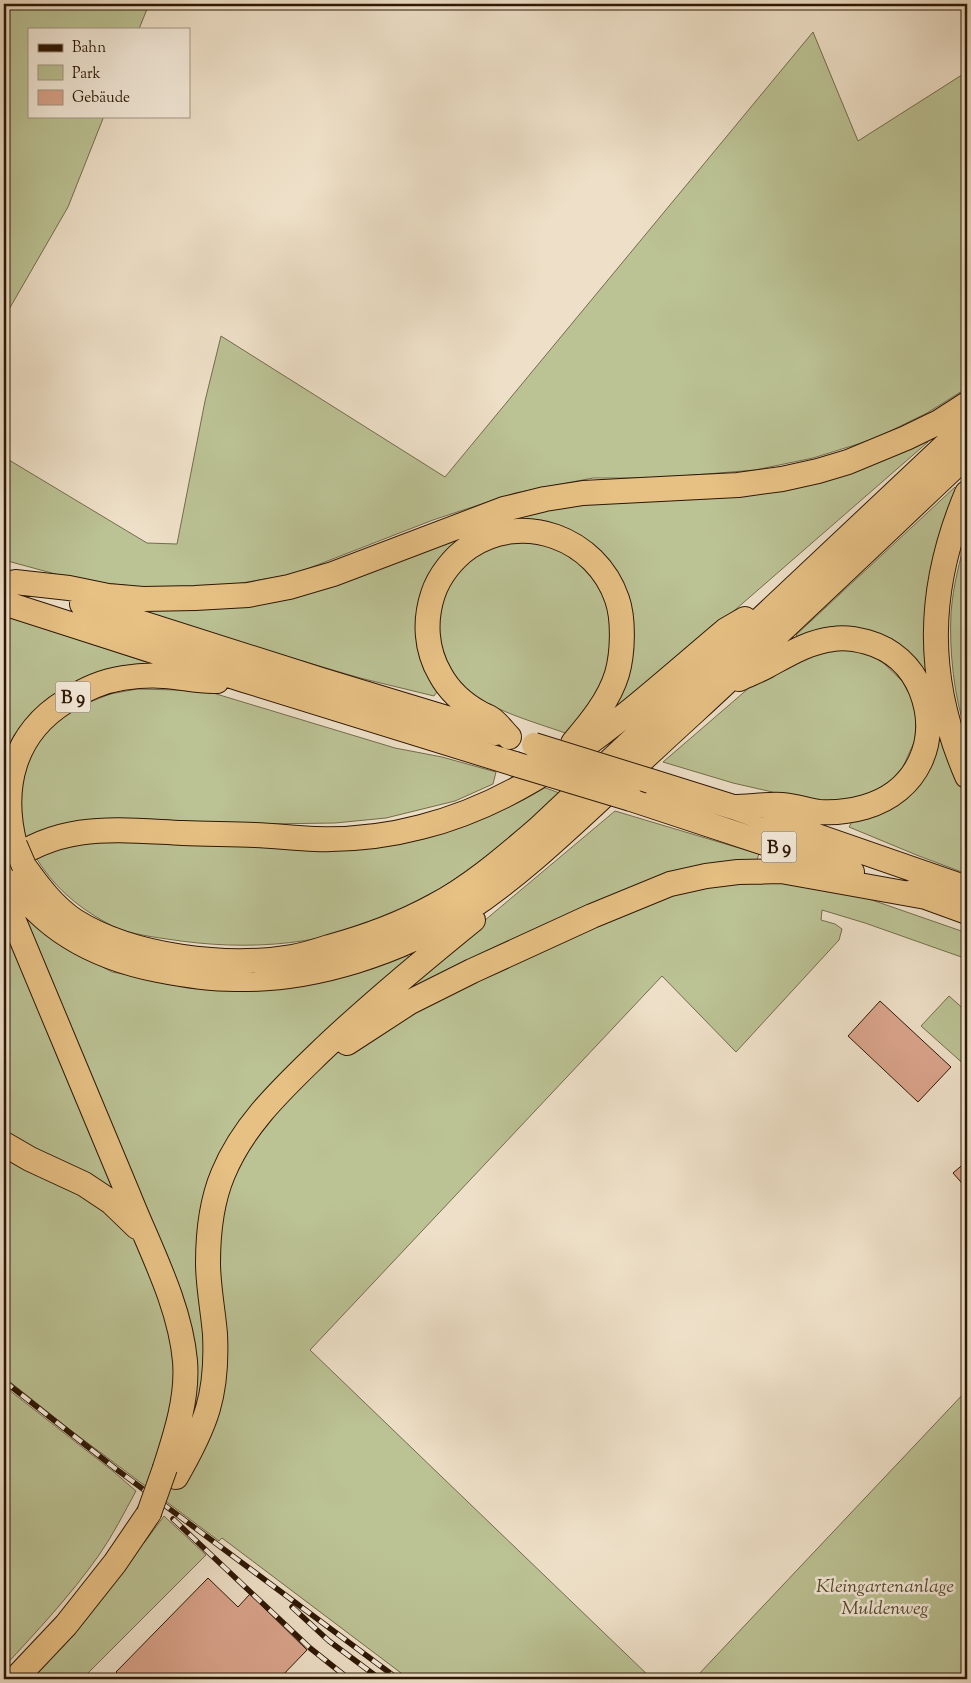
<svg xmlns="http://www.w3.org/2000/svg" width="971" height="1683" viewBox="0 0 971 1683" font-family="'Sorts Mill Goudy',serif">
	<style>
		.green { fill: #bbc294; stroke: #746c4c }
		.building { fill: #daa48c; stroke: #2d1703 }
		.lines { fill: none; stroke-linecap: round; stroke-linejoin: round }
		.highway-casing { stroke: #2d1703; stroke-width: 26 }
		.highway { stroke: #e7c084; stroke-width: 24 }
		.rail-casing { stroke: #2d1703; stroke-width: 5.5 }
		.rail { stroke: #f4ebdb; stroke-width: 4; stroke-dasharray: 11; stroke-linecap: butt }
		.highway-bridge-casing { stroke: #2d1703; stroke-width: 26; stroke-linecap: butt }
		.highway-bridge { stroke: #e7c084; stroke-width: 24 }
		.labels { text-anchor: middle; stroke-width: 5; stroke-linejoin: round; paint-order: stroke }
		.shield { fill: #f4ebdb; stroke: #695744; stroke-width: 1 }
		.shield-label { font-size: 18px; font-weight: bold; fill: #2d1703 }
		.park-label { font-size: 19px; font-style: italic; fill: #584a2e; stroke: #f4ebdb }
	</style>
	<rect width="100%" height="100%" fill="#eee0c8"/>
	<filter id="stains"><feTurbulence type="fractalNoise" baseFrequency=".004" numOctaves="4"/><feColorMatrix values="0 0 0 0 .2 0 0 0 0 .09 0 0 0 0 .02 0 0 0 .5 -.17"/></filter>
	<radialGradient id="worn" r=".72"><stop offset=".6" stop-color="#630" stop-opacity="0"/><stop offset="1" stop-color="#630" stop-opacity=".3"/></radialGradient>
	<path class="green" d="M4 4H149L139 29H29V116H104L68 207 4 318Z
		M813 32 858 141 965 73 967 70V388L927 413 874 439 813 458 755 470 658 478H593L515 493 433 520 294 574 230 585 153 588 81 581 4 560V457L147 543 177 544 205 401 221 336 445 477Z
		M926 437 928 442 612 717 568 734C526 719 480 708 449 675L434 696 360 678 146 615 148 608 198 607 511 514 573 502 767 491Z
		M955 487 961 491 936 547 930 577 934 698 904 651 800 639 796 635Z
		M967 534V734C954 700 949 649 951 613 953 586 960 560 967 534Z
		M4 615 146 662V667L35 710 14 735 4 757Z
		M849 647 871 651 902 681 911 697 916 717 915 740 903 767 887 785 862 797 832 802 803 799 733 783 663 762 757 681 818 652Z
		M137 689 178 690 213 693 395 748 442 757 496 772 493 784 455 801 386 818 335 823 263 824 106 819 26 840 20 818 21 774 31 752 44 733 63 716 85 704 110 694Z
		M935 716 963 785 967 792V874L919 856 849 827 853 820 879 813Z
		M543 787 562 794C513 835 464 878 407 908 332 946 249 952 167 939 146 936 124 933 105 922 76 906 52 885 35 856L94 839 394 844 459 828 516 803Z
		M615 811 759 854 749 882 775 881 846 891 967 933V959L865 923 822 910 821 920 835 924 842 929 839 940 736 1052 662 976 310 1350 652 1679H409L222 1538 219 1541 69 1429 4 1377V883L17 905 49 937 112 972 191 986 406 954 422 973Z
		M949 996 967 1012V1067L921 1026Z
		M4 1386 114 1472 136 1491C124 1513 113 1535 99 1555 71 1595 37 1631 4 1667Z
		M967 1390V1679H694L698 1675Z
		M164 1516 206 1555 82 1679H29L141 1542 144 1543Z"/>
	<path class="building" d="M880 1001 951 1067 918 1102 848 1036Z
		M967 1161V1189L953 1173Z
		M208 1578 238 1607 250 1594 307 1650 279 1679H123L116 1672Z"/>
	<g class="lines">
		<g class="highway-casing">
			<path id="highway" d="M967 493C926 590 925 679 967 776
				M15 582 69 588 108 596 143 599 195 598 248 595 289 587 333 574 504 509 545 499 583 493 738 485 782 479 818 471 848 462 906 438 939 422 967 404
				M4 603 244 680 515 764
				M82 604 321 680 496 733
				M509 737C503 731 497 722 490 718 487 716 483 715 480 713 464 704 449 691 440 674 426 650 424 621 433 594 439 576 453 558 469 547 523 511 596 538 617 599 624 619 623 653 617 674 609 700 591 722 573 743
				M650 781 733 807 967 888
				M631 799 852 872
				M733 807C749 807 766 804 782 805 795 806 807 810 819 812 834 813 851 811 865 807 917 792 941 741 921 690 911 666 892 649 867 642 856 639 844 637 833 639 808 642 789 654 767 666 758 671 749 674 739 679
				M15 845C0 787 14 733 66 701 83 690 103 681 123 678 136 676 151 675 164 676 182 677 199 682 217 681
				M4 865C61 821 117 830 183 833 207 834 231 834 255 835 275 836 295 838 315 839 349 840 387 836 421 827 542 797 633 708 726 630L745 619
				M24 866C38 886 54 907 75 921 132 957 227 968 292 957 305 955 317 951 329 947 366 937 401 924 434 906 472 886 505 857 538 829L967 425
				M4 868C37 927 92 957 158 970 183 975 209 979 235 979 314 981 401 952 467 910 514 879 555 841 596 803 628 773 660 743 693 713 785 628 876 541 967 455
				M912 892 967 912
				M4 897C45 996 87 1095 128 1194 149 1247 180 1304 185 1361 188 1397 176 1434 165 1468
				M347 1043 410 1002 472 971 592 916 670 884 706 876 738 872 781 871 926 897
				M4 1144 30 1159 84 1184 111 1202 137 1227
				M176 1477C206 1425 218 1395 215 1334 213 1310 208 1286 208 1263 208 1234 212 1200 223 1174 243 1125 282 1089 319 1053 368 1006 420 963 473 920
				M15 1679 66 1625 115 1563 149 1513"/>
		</g>
		<use href="#highway" class="highway"/>
		<g class="rail-casing">
			<path id="rail" d="M4 1381 116 1469 398 1679
				M173 1519 310 1648 349 1679
				M292 1607 329 1641 380 1679"/>
		</g>
		<use href="#rail" class="rail"/>
		<g class="highway-bridge-casing">
			<path id="highway-bridge" d="M534 745 650 781
				M515 764 631 799
				M15 845 24 866
				M149 1513 165 1468"/>
		</g>
		<use href="#highway-bridge" class="highway-bridge"/>
	</g>
	<g class="labels">
		<g class="shield">
			<rect x="55.5" y="681.5" width="35" height="31" rx="4"/>
			<rect x="761.5" y="831.5" width="35" height="31" rx="4"/>
		</g>
		<g class="shield-label">
			<text x="73" y="703">B 9</text>
			<text x="779" y="853">B 9</text>
		</g>
		<g class="park-label">
			<text x="885" y="1592">Kleingartenanlage<tspan x="885" dy="22">Muldenweg</tspan></text>
		</g>
	</g>
	<rect width="971" height="1683" fill="none" stroke="#eee0c8" stroke-width="20"/>
	<rect x="5" y="5" width="961" height="1673" fill="none" stroke="#2d1703" stroke-width="2.5"/>
	<rect x="10" y="10" width="951" height="1663" fill="none" stroke="#2d1703"/>
	<rect x="28" y="28" width="162" height="90" fill="#f4ebdb" stroke="#a49685"/>
	<rect x="38" y="44" width="25" height="8" fill="#2d1703" stroke="#a49685"/>
	<text x="72" y="52" font-size="15" fill="#2d1703">Bahn</text>
	<rect x="38" y="65" width="25" height="15" fill="#bbc294" stroke="#a49685"/>
	<text x="72" y="78" font-size="15" fill="#2d1703">Park</text>
	<rect x="38" y="90" width="25" height="15" fill="#daa48c" stroke="#a49685"/>
	<text x="72" y="102" font-size="15" fill="#2d1703">Gebäude</text>
	<rect width="100%" height="100%" filter="url(#stains)"/>
	<rect width="100%" height="100%" fill="url(#worn)"/>
</svg>
